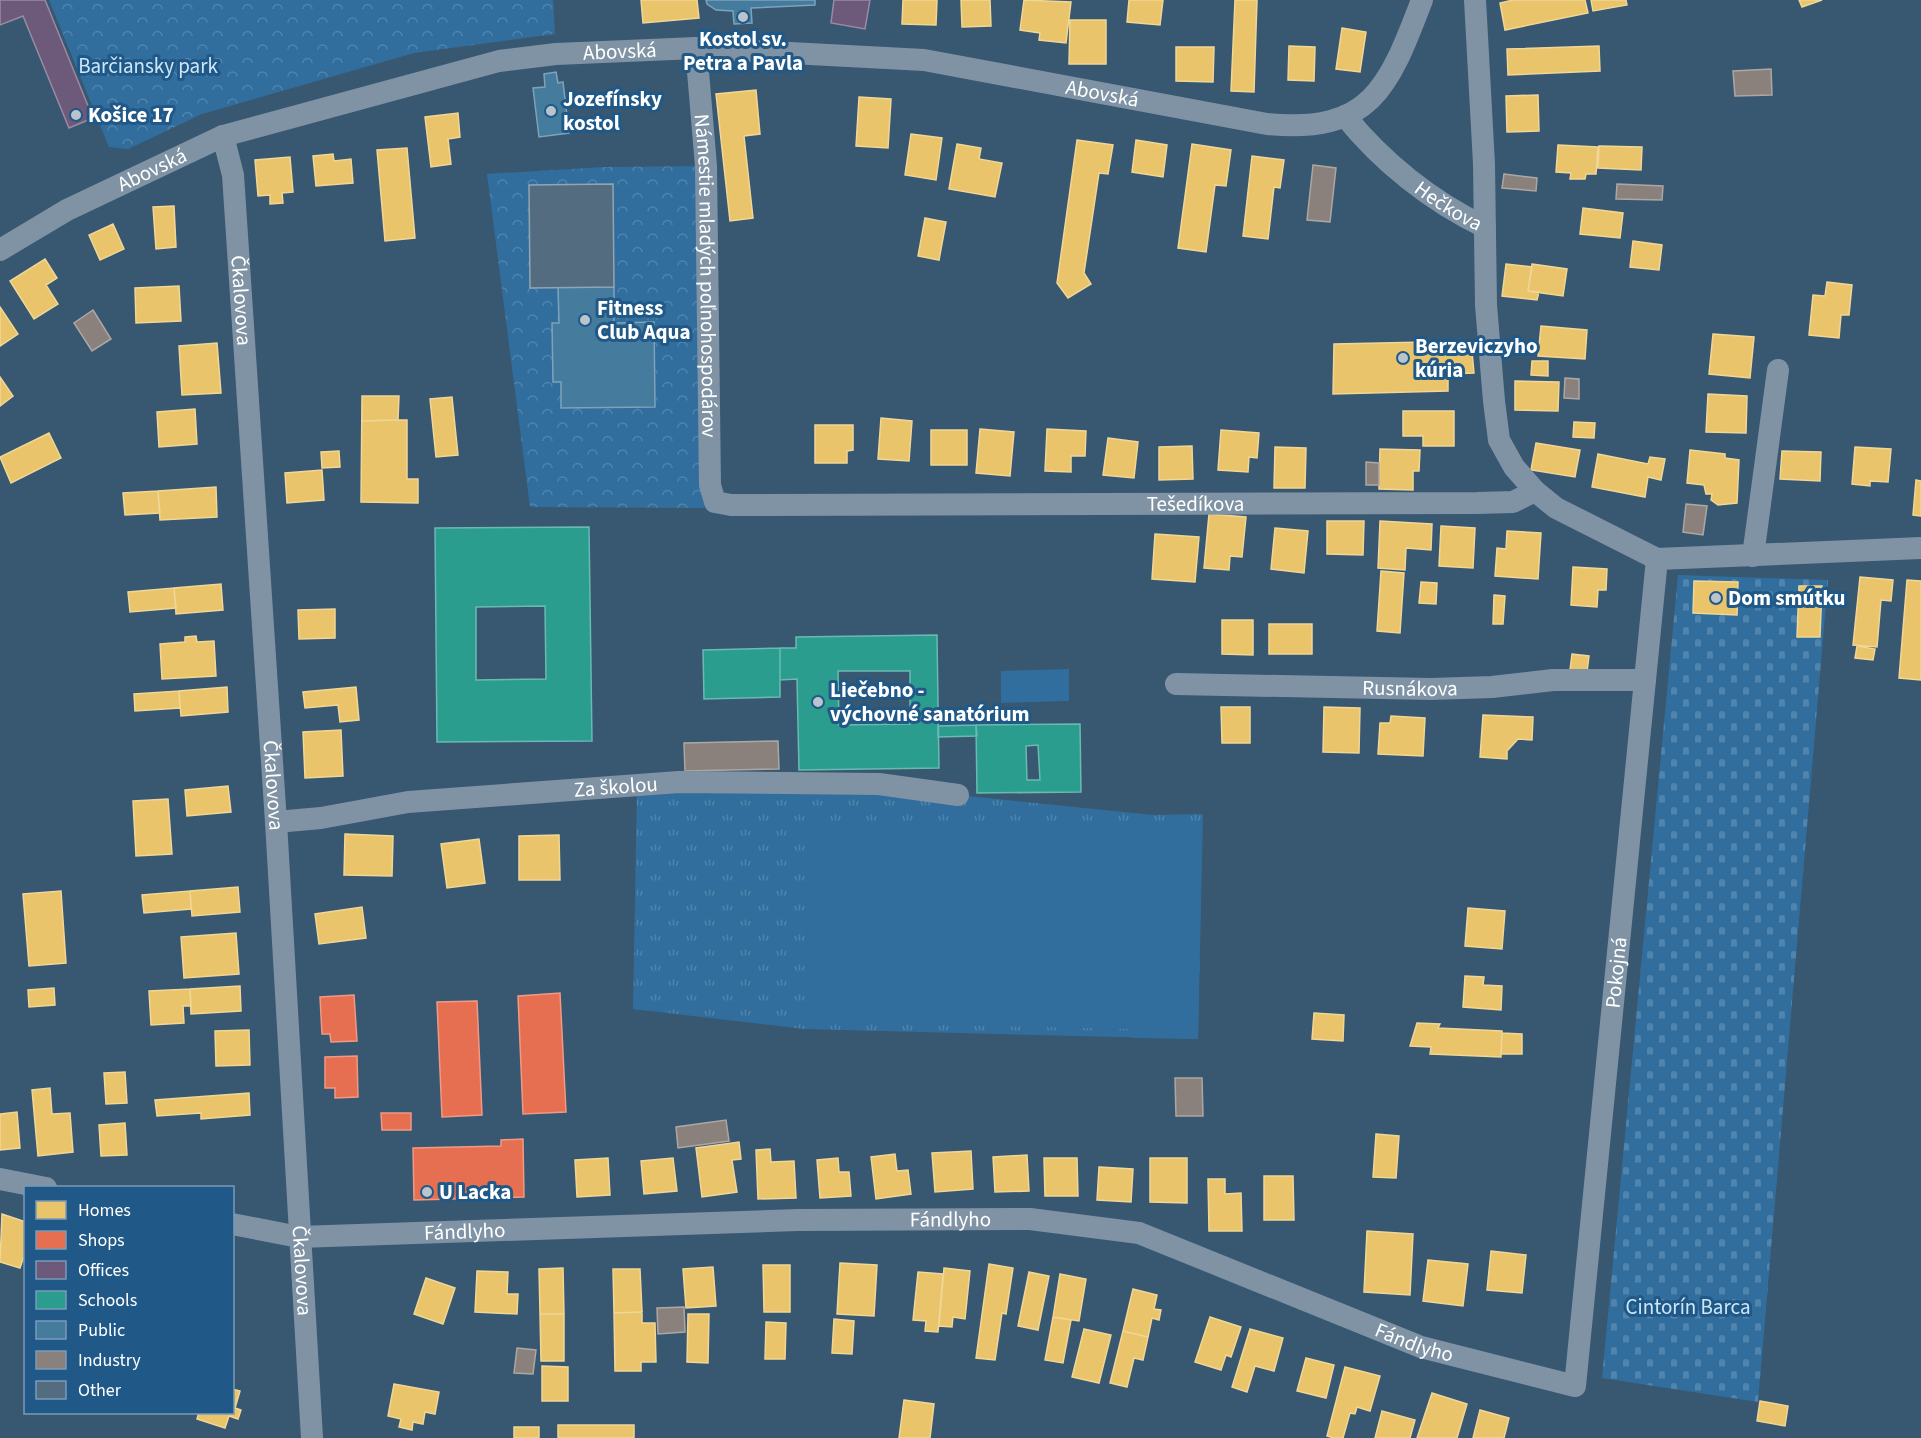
<svg xmlns="http://www.w3.org/2000/svg" width="1921" height="1438" viewBox="0 0 1921 1438" font-family="'Source Sans 3',sans-serif">
	<style>
		.grass { fill: url(#grass-tufts) }
		.cemetery { fill: url(#cemetery-stones) }
		.park { fill: url(#park-crowns) }
		.garden { fill: #316e9d }
		.homes { fill: #e9c46a; stroke: #f0d697; stroke-width: 1.5 }
		.shops { fill: #e76f51; stroke: #ee9a85; stroke-width: 1.5 }
		.offices { fill: #6d597a; stroke: #998ba2; stroke-width: 1.5 }
		.schools { fill: #2a9d8f; stroke: #6abab1; stroke-width: 1.5; fill-rule: evenodd }
		.public { fill: #457b9d; stroke: #7da3ba; stroke-width: 1.5 }
		.industry { fill: #8a817c; stroke: #ada7a3; stroke-width: 1.5 }
		.building { fill: #546c80; stroke: #92a5b3; stroke-width: 1.5 }
		.lines { fill: none; stroke-linecap: round; stroke-linejoin: round }
		.minor { stroke: #7f93a5; stroke-width: 22 }
		.poi-dot { fill: #b9c4cd; stroke: #205988; stroke-width: 2 }
		.labels { text-anchor: middle; stroke-width: 6; stroke-linejoin: round; paint-order: stroke }
		.poi-label { font-size: 21px; font-weight: bold; fill: #fff; stroke: #205988; text-anchor: start }
		.street-label { font-size: 21px; fill: #fff; stroke: #205988 }
		.park-label { font-size: 21px; fill: #cee6f8; stroke: #205988 }
	</style>
	<defs>
		<pattern id="grass-tufts" width="24" height="20" patternUnits="userSpaceOnUse" patternTransform="scale(1.5)"><rect width="24" height="20" fill="#316e9d"/><path d="M3 7l-1-3M5 7V3M7 7l1-3M15 17l-1-3M17 17v-4M19 17l1-3" fill="none" stroke="#5084ac"/></pattern>
		<pattern id="cemetery-stones" width="16" height="16" patternUnits="userSpaceOnUse" patternTransform="scale(1.5)"><rect width="16" height="16" fill="#316e9d"/><path d="M2 7V4a2 2 0 0 1 4 0v3zM10 15v-3a2 2 0 0 1 4 0v3z" fill="#5084ac"/></pattern>
		<pattern id="park-crowns" width="20" height="18" patternUnits="userSpaceOnUse" patternTransform="scale(1.5)"><rect width="20" height="18" fill="#316e9d"/><path d="M2 6a3 3 0 1 1 6 0M12 15a3 3 0 1 1 6 0" fill="none" stroke="#5084ac"/></pattern>
	</defs>
	<rect width="100%" height="100%" fill="#385770"/>
	<path class="grass" d="M637 787 958 795 1153 815 1203 814 1198 1039 804 1029 633 1009Z"/>
	<path class="cemetery" d="M1678 575 1828 580 1758 1402 1602 1378Z"/>
	<path class="park" d="M49 0H553L555 34 414 53 202 114 128 149 109 147Z
		M706 166 715 502 704 508 530 507 487 174 604 167Z"/>
	<path class="garden" d="M1069 669V701L1001 703V671Z
		M810 822 1202 829 1198 1039 1133 1038 1132 1029 806 1022Z"/>
	<path class="homes" d="M641 0H697L699 18 643 23Z
		M903 0H937L936 25 902 24Z
		M961 0H990L991 26 962 27Z
		M1024 0 1071 2 1066 43 1039 40 1040 33 1020 30Z
		M1129 0H1163L1160 25 1127 22Z
		M1235 0H1257L1254 92 1231 91Z
		M1513 0H1585L1588 13 1505 30 1500 3Z
		M1591 0H1626L1627 5 1593 11Z
		M1799 0H1822L1802 7Z
		M1070 20H1106V64H1069Z
		M1342 28 1366 32 1360 72 1336 69Z
		M1289 46 1315 47 1314 81 1288 80Z
		M1599 46 1600 71 1508 75 1507 49Z
		M1176 47H1214L1213 82 1176 81Z
		M756 90 760 134 744 136 753 218 730 221 716 94Z
		M1538 95 1539 131 1507 132 1506 96Z
		M859 97 891 99 888 148 856 146Z
		M458 113 460 137 448 139 451 164 431 167 425 117Z
		M911 134 942 138 936 180 905 175Z
		M1077 140 1113 145 1108 174 1099 173 1084 273 1091 284 1068 298 1057 283Z
		M1136 140 1167 145 1163 177 1132 172Z
		M957 144 981 148 979 159 1002 163 995 197 949 189Z
		M1192 144 1231 150 1226 186 1215 185 1206 252 1178 248Z
		M1558 145 1598 147 1596 174H1586L1585 179H1570L1571 173 1556 172Z
		M1599 146 1642 147 1641 170 1598 168Z
		M407 148 415 238 385 241 377 150Z
		M333 154 334 161 351 159 353 183 316 186 313 156Z
		M1252 156 1284 160 1280 188 1274 187 1268 239 1243 236Z
		M290 157 293 192 282 193 283 203 270 204V195L258 196 255 160Z
		M174 206 176 247 156 249 153 207Z
		M1583 208 1623 213 1620 238 1580 234Z
		M925 218 946 222 939 260 918 256Z
		M113 224 124 249 100 260 89 235Z
		M1633 241 1662 245 1659 270 1630 267Z
		M45 259 57 278 46 285 58 304 34 319 10 281Z
		M1506 264 1532 267 1528 291 1539 292 1537 300 1502 296Z
		M1532 264 1567 269 1563 296 1528 291Z
		M1827 282 1852 285 1849 315H1841L1839 338 1809 335 1813 295 1825 296Z
		M179 286 181 321 136 323 135 288Z
		M0 307 18 334 0 346Z
		M1541 326 1587 330 1585 359 1538 356Z
		M1713 334 1754 337 1750 378 1709 374Z
		M1471 341 1474 373 1448 374V391L1333 394 1334 344Z
		M217 343 221 393 182 395 179 346Z
		M1532 361H1548V376L1531 375Z
		M0 377 13 396 0 406Z
		M1515 381 1559 382 1558 411 1515 410Z
		M1708 394 1747 396 1746 433 1706 432Z
		M362 396H399L398 420H407V479H418V503L361 502Z
		M362 396H399L398 420 362 421Z
		M452 397 458 455 436 457 430 399Z
		M195 409 197 444 159 447 157 412Z
		M1403 411H1454V446H1423V436H1403Z
		M881 418 912 421 909 461 878 459Z
		M1574 422 1595 423 1594 438 1573 437Z
		M815 425H853V450L847 451V463H815Z
		M980 429 1014 432 1010 476 976 473Z
		M1047 429 1086 431 1085 456H1071V472L1045 471Z
		M931 430H967V465H931Z
		M1221 430 1259 433 1257 458 1249 457 1248 472 1218 470Z
		M49 433 61 458 11 483 0 457Z
		M1108 438 1138 442 1134 478 1103 475Z
		M1536 443 1580 450 1575 477 1531 470Z
		M1192 446 1193 479 1159 480V447Z
		M1275 447 1306 448 1305 488H1274Z
		M1855 447 1891 449 1888 482 1870 481V486L1852 484Z
		M1380 449 1420 450 1419 471H1413V490L1379 489Z
		M1690 450 1725 454V458L1739 460 1737 503 1718 505 1711 500 1712 494H1706L1704 485 1687 483Z
		M339 451 340 467 322 468 321 452Z
		M1782 451 1821 452 1820 481 1780 479Z
		M1598 454 1648 464 1650 457 1665 459 1661 480 1648 477 1645 497 1592 487Z
		M322 470 324 500 287 503 285 473Z
		M1916 480 1921 481V516L1913 515Z
		M216 487 217 517 160 520 158 491Z
		M158 491 160 513 125 515 123 493Z
		M1209 514 1246 517 1242 557 1230 556 1229 570 1204 568Z
		M1327 521H1364L1363 555 1327 554Z
		M1380 521 1432 524 1431 550 1406 548 1405 570 1378 568Z
		M1441 526 1475 528 1473 568 1439 566Z
		M1275 528 1308 531 1304 573 1271 569Z
		M1507 531 1541 533 1538 579 1495 576 1497 548 1506 549Z
		M1155 534 1199 537 1195 582 1152 579Z
		M1573 567 1607 569 1606 590H1598L1597 607 1571 605Z
		M1381 571 1404 573 1400 633 1377 631Z
		M1860 577 1893 580 1891 601 1881 600 1877 647 1853 645Z
		M1907 580 1921 581V680L1899 678Z
		M1694 581 1738 582 1737 615 1693 613Z
		M1421 582 1437 583 1436 604 1419 603Z
		M221 584 223 610 176 614 174 588Z
		M1799 586H1822L1820 637H1797Z
		M174 588 176 608 130 612 128 592Z
		M1494 595 1505 596 1503 624H1493Z
		M335 609V638L299 639 298 610Z
		M1222 620H1253V655L1222 654Z
		M1269 624H1312V654H1269Z
		M196 636 197 642 214 641 216 676 162 679 160 644 185 642V637Z
		M1857 646 1875 649 1873 660 1855 658Z
		M1572 654 1589 656 1587 672 1570 670Z
		M227 687 228 712 181 716 179 691Z
		M356 687 359 720 340 722 338 705 305 708 303 692Z
		M179 691 180 708 135 711 134 694Z
		M1221 707H1250V743H1222Z
		M1324 707 1360 708 1359 753 1323 752Z
		M1483 715 1533 717 1532 740 1518 739 1507 751V759L1480 757Z
		M1391 716 1425 718 1423 756 1378 754 1380 723H1390Z
		M341 730 343 776 305 778 303 732Z
		M228 786 231 812 187 816 185 790Z
		M168 799 172 854 136 856 133 801Z
		M345 834 393 836 392 876 344 875Z
		M559 835 560 880H519V836Z
		M479 839 485 883 447 888 441 844Z
		M238 887 240 912 192 916 190 891Z
		M61 891 66 963 29 966 23 894Z
		M190 891 191 909 144 913 142 895Z
		M362 907 366 938 319 944 315 914Z
		M1468 908 1505 911 1502 949 1465 946Z
		M236 933 239 974 184 978 181 937Z
		M1465 976 1484 977 1483 985 1502 986 1501 1010 1463 1007Z
		M240 986 241 1011 191 1014 190 989Z
		M54 988 55 1005 29 1007 28 990Z
		M190 989 191 1006H183L184 1023 151 1025 149 991Z
		M1314 1013 1344 1015 1343 1041 1312 1039Z
		M1417 1023 1440 1024 1438 1028 1502 1031 1501 1057 1430 1054 1431 1047 1410 1046Z
		M249 1030 250 1065 216 1066 215 1031Z
		M1502 1033 1522 1034V1054H1501Z
		M125 1072 127 1103 106 1104 104 1073Z
		M50 1088 52 1114 70 1113 73 1152 38 1156 32 1090Z
		M249 1093 250 1115 201 1119V1113L157 1116 155 1100Z
		M17 1112 20 1148 0 1150V1114Z
		M125 1123 127 1155 101 1156 99 1125Z
		M1376 1134 1399 1136 1396 1178 1373 1177Z
		M739 1142 741 1159 732 1160 737 1192 702 1197 696 1148Z
		M770 1149 771 1162 794 1161 796 1198 758 1199 756 1150Z
		M971 1151 973 1189 935 1192 932 1153Z
		M895 1154 897 1171 908 1170 911 1194 876 1199 871 1157Z
		M1027 1155 1029 1191 995 1192 993 1157Z
		M608 1158 610 1195 577 1197 575 1160Z
		M673 1158 677 1191 644 1194 641 1161Z
		M838 1158 839 1172H849L851 1196 820 1198 817 1160Z
		M1044 1158H1077L1078 1196H1045Z
		M1150 1158H1187V1203L1150 1202Z
		M1099 1167 1133 1169 1131 1202 1097 1200Z
		M1264 1176H1293L1294 1220H1264Z
		M1208 1179H1225V1194L1241 1193 1242 1231H1209Z
		M2 1214 26 1222V1250L20 1268 0 1262Z
		M1367 1231 1413 1234 1410 1295 1364 1292Z
		M1491 1251 1526 1255 1522 1293 1487 1290Z
		M1428 1260 1468 1264 1463 1306 1423 1301Z
		M840 1263 877 1265 874 1316 837 1314Z
		M989 1264 1013 1268 1006 1314 1002 1313 995 1360 976 1358Z
		M763 1265H790V1312H764Z
		M713 1267 716 1306 686 1308 683 1269Z
		M563 1268 564 1314H540L539 1269Z
		M944 1268 970 1271 965 1319 953 1317 952 1327 939 1326Z
		M613 1269H640L642 1312 614 1313Z
		M477 1271 508 1272 507 1294H518L517 1314 475 1312Z
		M918 1272 943 1274 938 1332 925 1331 926 1321 913 1320Z
		M1029 1272 1049 1276 1038 1330 1018 1326Z
		M1060 1274 1086 1279 1079 1321 1053 1317Z
		M426 1278 455 1288 443 1324 414 1314Z
		M1133 1289 1157 1295 1154 1309 1161 1310 1159 1320 1152 1318 1148 1337 1123 1331Z
		M642 1312V1323H655L656 1362H641V1371H615L614 1313Z
		M540 1314H564V1361H541Z
		M688 1314H709L708 1363 687 1362Z
		M1053 1317 1071 1320 1063 1363 1045 1360Z
		M1210 1317 1241 1327 1231 1357 1226 1355 1221 1370 1195 1362Z
		M834 1319 854 1321 852 1354 832 1353Z
		M766 1322 786 1323 785 1359H765Z
		M1084 1329 1111 1335 1099 1383 1072 1377Z
		M1250 1329 1283 1338 1274 1371 1255 1366 1247 1392 1232 1387Z
		M1123 1331 1148 1337 1143 1360 1134 1358 1127 1387 1110 1383Z
		M1306 1358 1334 1365 1326 1398 1297 1391Z
		M542 1366 568 1367V1401H542Z
		M1345 1367 1380 1376 1370 1411 1357 1407 1355 1414 1350 1413 1343 1438H1334L1327 1436Z
		M394 1384 439 1392 435 1414 425 1412 423 1424 413 1422 412 1430 399 1427 401 1419 388 1416Z
		M232 1389 240 1391 235 1408 241 1410 238 1419 229 1416 225 1428 197 1419 199 1412H232Z
		M1432 1393 1467 1404 1457 1438H1417Z
		M904 1400 934 1404 930 1438H899Z
		M1760 1401 1788 1406 1785 1426 1757 1421Z
		M1480 1410 1509 1418 1504 1438H1473Z
		M1382 1411 1415 1420 1410 1438H1375Z
		M558 1425H634V1438H558Z
		M514 1427H539V1438H514Z"/>
	<path class="shops" d="M560 993 566 1112 523 1114 518 996Z
		M354 995 357 1041 331 1042 330 1034H322L320 997Z
		M477 1001 482 1115 442 1117 437 1002Z
		M357 1056 358 1097 335 1098V1088H325V1057Z
		M381 1113H411V1130H382Z
		M523 1139 524 1197 414 1200 413 1148 501 1146V1140Z"/>
	<path class="offices" d="M0 0H45L93 118 69 128 23 16 0 25Z
		M834 0H870L865 29 831 23Z"/>
	<path class="schools" d="M589 527 592 741 437 742 435 528ZM545 606 546 679 476 680V607Z
		M937 635 939 768 799 770 797 679 780 680V648H796V637ZM838 671H910V724L839 725Z
		M780 648V697L704 699 703 650Z
		M1080 724 1081 792 977 793 976 725ZM1038 745 1040 780H1027L1026 746Z
		M976 725 977 736 938 737V726Z"/>
	<path class="public" d="M706 0H815V5L751 8 752 23 734 24 733 11 716 10 707 4Z
		M556 72 558 83 563 82 569 133 539 137 533 88 545 87 544 74Z
		M558 287H614V323L654 322 655 407 561 408V382H553L552 323H559Z"/>
	<path class="industry" d="M1771 69 1772 95 1735 96 1733 71Z
		M1313 165 1336 168 1330 222 1307 220Z
		M1504 174 1537 178 1536 191 1502 188Z
		M1617 184 1663 186 1662 200 1616 199Z
		M93 310 111 339 92 351 74 323Z
		M1565 378 1579 379V399L1564 398Z
		M1366 462 1379 463V485H1366Z
		M1686 504 1707 506 1703 535 1683 532Z
		M778 741 779 769 685 771 684 743Z
		M1175 1078H1202L1203 1116H1176Z
		M726 1120 729 1141 678 1148 676 1127Z
		M684 1307 685 1332 658 1334 657 1308Z
		M517 1348 536 1350 533 1374 514 1373Z"/>
	<path class="building" d="M613 184 614 287 530 288 529 185Z"/>
	<g class="lines">
		<g class="minor">
			<path d="M1475 0 1484 164 1486 305 1494 401 1499 440 1514 467 1535 491"/>
			<path id="s1" d="M696 48 706 166 710 485 715 502 731 505 1477 503 1513 502 1535 491 1556 508 1657 559 1921 548"/>
			<path id="s2" d="M1345 116C1382 162 1432 202 1485 227"/>
			<path id="s3" d="M223 136 233 175 276 822 312 1438"/>
			<path id="s4" d="M0 250 67 210 223 136 499 61 556 54 696 48 924 60 1267 124C1372 134 1389 86 1422 0"/>
			<path d="M1753 556 1778 370"/>
			<path id="s5" d="M1176 684 1431 689 1492 687 1553 680H1645"/>
			<path id="s6" d="M276 822 321 818 408 802 679 782 879 784 958 795"/>
			<path d="M0 1179 46 1188"/>
			<path id="s7" d="M232 1224 299 1237 798 1220 1030 1219 1139 1233 1421 1347 1575 1386 1657 559"/>
		</g>
	</g>
	<g class="poi-dot">
		<circle cx="743" cy="17" r="6"/>
		<circle cx="551" cy="111" r="6"/>
		<circle cx="76" cy="115" r="6"/>
		<circle cx="585" cy="320" r="6"/>
		<circle cx="1403" cy="358" r="6"/>
		<circle cx="1716" cy="598" r="6"/>
		<circle cx="818" cy="702" r="6"/>
		<circle cx="427" cy="1192" r="6"/>
	</g>
	<g class="labels">
		<g class="poi-label">
			<text x="743" y="46" text-anchor="middle">Kostol sv.<tspan x="743" dy="24">Petra a Pavla</tspan></text>
			<text x="563" y="106">Jozefínsky<tspan x="563" dy="24">kostol</tspan></text>
			<text x="88" y="122">Košice 17</text>
			<text x="597" y="315">Fitness<tspan x="597" dy="24">Club Aqua</tspan></text>
			<text x="1415" y="353">Berzeviczyho<tspan x="1415" dy="24">kúria</tspan></text>
			<text x="1728" y="605">Dom smútku</text>
			<text x="830" y="697">Liečebno -<tspan x="830" dy="24">výchovné sanatórium</tspan></text>
			<text x="439" y="1199">U Lacka</text>
		</g>
		<g class="street-label">
			<text dy="7" stroke="none"><textPath href="#s4" startOffset="658">Abovská</textPath></text>
			<text dy="7" stroke="none"><textPath href="#s4" startOffset="1144">Abovská</textPath></text>
			<text dy="7" stroke="none"><textPath href="#s4" startOffset="172">Abovská</textPath></text>
			<text dy="7" stroke="none"><textPath href="#s2" startOffset="138">Hečkova</textPath></text>
			<text dy="7" stroke="none"><textPath href="#s1" startOffset="228">Námestie mladých poľnohospodárov</textPath></text>
			<text dy="7" stroke="none"><textPath href="#s3" startOffset="166">Čkalovova</textPath></text>
			<text dy="7" stroke="none"><textPath href="#s1" startOffset="936">Tešedíkova</textPath></text>
			<text dy="7" stroke="none"><textPath href="#s5" startOffset="234">Rusnákova</textPath></text>
			<text dy="7" stroke="none"><textPath href="#s3" startOffset="652">Čkalovova</textPath></text>
			<text dy="7" stroke="none"><textPath href="#s6" startOffset="342">Za školou</textPath></text>
			<text dy="7" stroke="none"><textPath href="#s7" startOffset="1788">Pokojná</textPath></text>
			<text dy="7" stroke="none"><textPath href="#s7" startOffset="720">Fándlyho</textPath></text>
			<text dy="7" stroke="none"><textPath href="#s7" startOffset="234">Fándlyho</textPath></text>
			<text dy="7" stroke="none"><textPath href="#s3" startOffset="1138">Čkalovova</textPath></text>
			<text dy="7" stroke="none"><textPath href="#s7" startOffset="1206">Fándlyho</textPath></text>
		</g>
		<g class="park-label">
			<text x="148" y="73">Barčiansky park</text>
			<text x="1688" y="1314">Cintorín Barca</text>
		</g>
	</g>
	<rect x="24" y="1186" width="210" height="228" fill="#205988" stroke="#799bb8" stroke-width="1.5"/>
	<rect x="36" y="1201" width="30" height="18" fill="#e9c46a" stroke="#799bb8" stroke-width="1.5"/>
	<text x="78" y="1216" font-size="18" fill="#ffffff">Homes</text>
	<rect x="36" y="1231" width="30" height="18" fill="#e76f51" stroke="#799bb8" stroke-width="1.5"/>
	<text x="78" y="1246" font-size="18" fill="#ffffff">Shops</text>
	<rect x="36" y="1261" width="30" height="18" fill="#6d597a" stroke="#799bb8" stroke-width="1.5"/>
	<text x="78" y="1276" font-size="18" fill="#ffffff">Offices</text>
	<rect x="36" y="1291" width="30" height="18" fill="#2a9d8f" stroke="#799bb8" stroke-width="1.5"/>
	<text x="78" y="1306" font-size="18" fill="#ffffff">Schools</text>
	<rect x="36" y="1321" width="30" height="18" fill="#457b9d" stroke="#799bb8" stroke-width="1.5"/>
	<text x="78" y="1336" font-size="18" fill="#ffffff">Public</text>
	<rect x="36" y="1351" width="30" height="18" fill="#8a817c" stroke="#799bb8" stroke-width="1.5"/>
	<text x="78" y="1366" font-size="18" fill="#ffffff">Industry</text>
	<rect x="36" y="1381" width="30" height="18" fill="#546c80" stroke="#799bb8" stroke-width="1.5"/>
	<text x="78" y="1396" font-size="18" fill="#ffffff">Other</text>
</svg>
